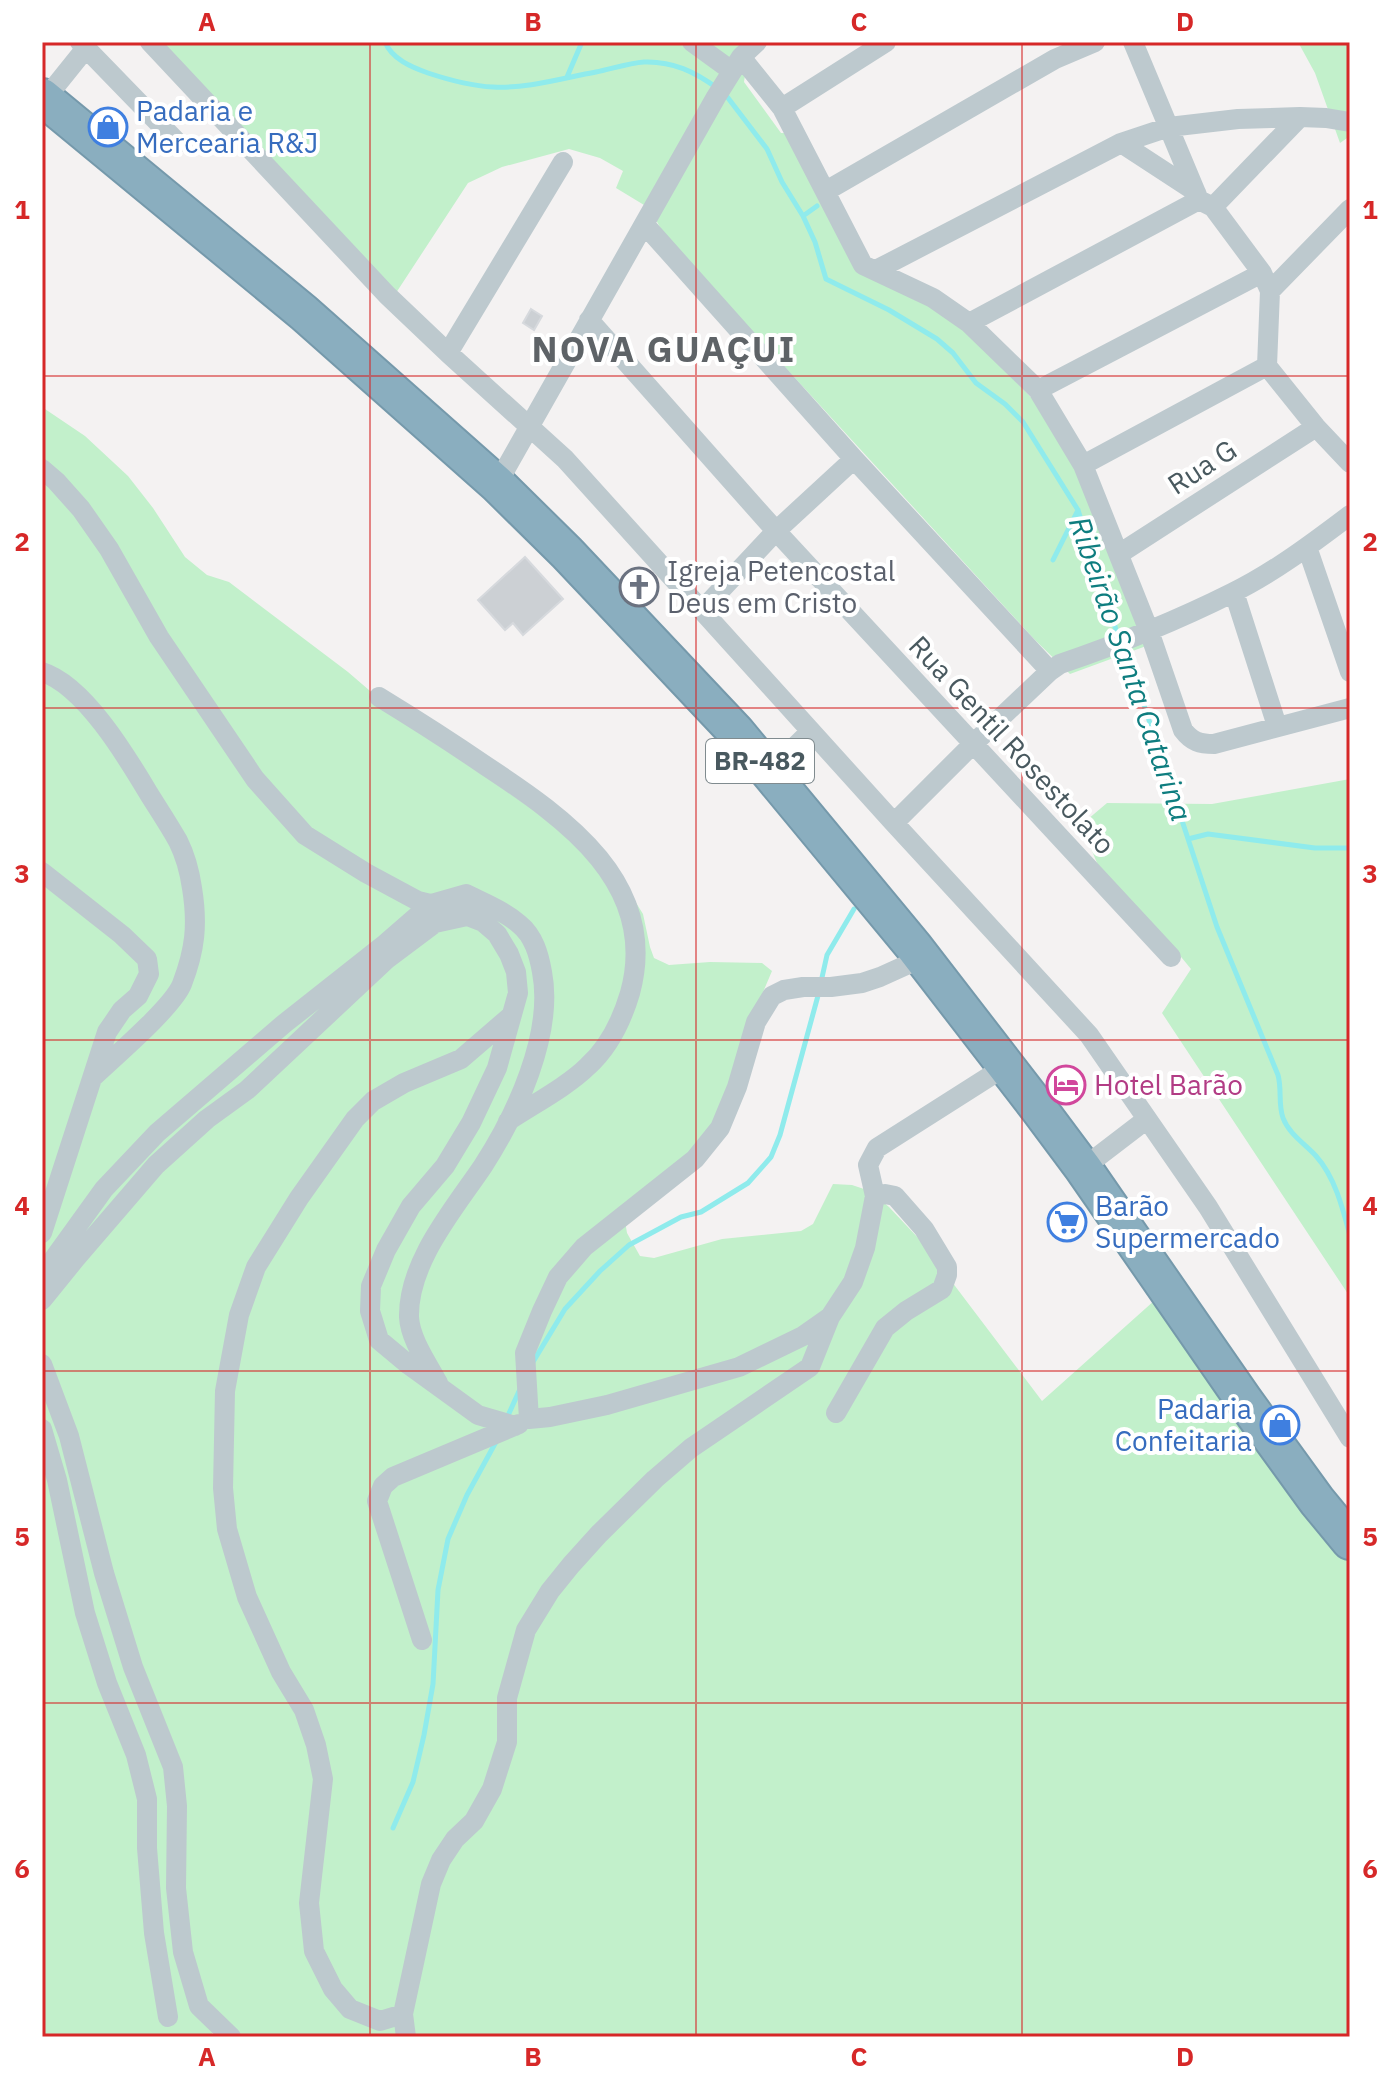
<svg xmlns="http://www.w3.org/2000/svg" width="1392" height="2079" viewBox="0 0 1392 2079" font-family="'IBM Plex Sans',sans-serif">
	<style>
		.green { fill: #c2f0cb }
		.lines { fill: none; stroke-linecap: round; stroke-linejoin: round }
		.stream { stroke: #8febec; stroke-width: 5 }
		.building { fill: #ccd0d4; stroke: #d6d9dd; stroke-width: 2 }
		.highway-casing { stroke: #7599ab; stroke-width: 40 }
		.street { stroke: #bdc9ce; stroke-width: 20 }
		.highway { stroke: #8aaebf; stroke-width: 36 }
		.grid { fill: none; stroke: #d62828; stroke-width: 2; stroke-opacity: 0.55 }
		.labels { text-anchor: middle; stroke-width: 8; stroke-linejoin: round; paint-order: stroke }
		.shield { fill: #fff; stroke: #808b8f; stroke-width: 2 }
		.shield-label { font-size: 26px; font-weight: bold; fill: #49595f }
		.shop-label { font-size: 28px; fill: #366cbe; stroke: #fff; text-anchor: start }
		.street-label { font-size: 28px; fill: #49595f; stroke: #fff }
		.worship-label { font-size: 28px; fill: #5b616d; stroke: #fff; text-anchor: start }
		.hotel-label { font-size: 28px; fill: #b23c85; stroke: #fff; text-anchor: start }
		.water-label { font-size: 30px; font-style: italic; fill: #0e7d7f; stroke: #fff }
		.district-label { font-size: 36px; font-weight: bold; letter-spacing: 2px; fill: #5e6367; stroke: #fff }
		.neatline { fill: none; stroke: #d62828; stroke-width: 3 }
		.grid-label { font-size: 26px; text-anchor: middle; font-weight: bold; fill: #d62828 }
	</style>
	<rect width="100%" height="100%" fill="#f4f2f2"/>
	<path class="green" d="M159 42H746L748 55 744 82 781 133H788L862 271 945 314 981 345 1042 409 1070 451 1149 645 1070 674 1035 640 686 259 664 234 649 208 616 188 623 171 600 158 569 149 502 167 468 183 394 296Z
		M1298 42H1350V136L1340 143 1315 73Z
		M42 407 85 436 128 476 153 508 185 557 207 575 229 582 348 672 405 721 612 864 643 914 650 947 654 958 669 965 710 962 762 963 772 971 755 1011 722 1111 693 1153 625 1221 627 1233 640 1256 654 1258 722 1239 801 1231 813 1224 833 1184 852 1185 870 1191 889 1207 921 1241 1042 1401 1155 1300 1258 1448 1350 1559V2037H228L213 2033 208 2037H42Z
		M1350 779V1297L1162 1013 1191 969 1177 952 1103 877 1081 825 1107 803 1212 804Z"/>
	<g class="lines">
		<path class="stream" d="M385 42C392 59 411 67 428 73 449 80 471 86 493 87 527 89 563 78 596 72 611 69 629 63 644 62 673 61 695 72 717 88
			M567 77 582 42
			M725 94 767 149 782 182 803 216 815 242 826 279 889 310 937 339 953 353 976 383 1005 404 1023 422 1078 510 1119 639
			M803 216 817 206
			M1053 560 1078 510
			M1122 648 1144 705 1217 927 1278 1075C1282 1089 1278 1104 1283 1118 1289 1134 1305 1144 1316 1156 1335 1177 1343 1209 1350 1236
			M1188 839 1208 834 1315 848H1350
			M821 982 827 955 854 909
			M533 1362 565 1309 600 1271 629 1245 681 1217 701 1212 748 1183 771 1157 780 1135 819 992
			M506 1420 520 1389
			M393 1828 413 1782 424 1735 433 1684 438 1590 448 1539 467 1495 497 1440"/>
	</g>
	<path class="building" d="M531 309 542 316 534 330 523 323Z
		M525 557 563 599 523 635 513 623 505 630 478 600Z"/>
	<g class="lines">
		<g class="highway-casing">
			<path id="highway" d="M42 97 304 313 497 484 567 553 736 732 914 947 1039 1109 1083 1168 1243 1399 1317 1501 1350 1541"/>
		</g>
		<path class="street" d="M80 42 178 143
			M150 42 387 295 448 353 565 459 894 823 1089 1035 1208 1207 1350 1438
			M692 42 732 71
			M1133 42 1199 200 1213 207 1262 273 1270 291 1267 366 1316 427 1350 463
			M741 57 782 108 863 265 933 298 969 323 1038 390 1083 465 1149 631 1183 730C1192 742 1200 744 1214 744L1350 708
			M45 99 86 48
			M782 108 886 42
			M1121 143 1196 192
			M826 191 1055 59 1095 42
			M1213 207 1300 117
			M645 225 854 459 1050 671
			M876 270 1121 143 1169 127 1238 119 1300 117 1326 118 1350 122
			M1270 291 1350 209
			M589 320 776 531 1171 957
			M969 323 1199 200
			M448 353 563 162
			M1038 390 1262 273
			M1083 465 1267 366
			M42 469 56 481 81 509 109 549 159 637 255 779 305 835 366 873 418 901 447 908 483 922 497 934 509 954 516 972 518 993 497 1068 471 1123 445 1166 411 1206 386 1250 371 1286 370 1311 379 1340 409 1365 478 1415 515 1426
			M497 484 716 97 741 57 757 42
			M1307 547 1350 672
			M1119 554 1316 427
			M1234 592 1277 726
			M702 610 776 531 854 459
			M42 672C84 685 127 757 149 794 159 810 169 825 178 841 185 855 190 874 192 888 198 925 195 950 182 984 173 1007 113 1058 93 1077
			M379 697C415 719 451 742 486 766 565 818 660 884 630 993 622 1020 609 1047 588 1066 568 1086 532 1105 508 1121
			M769 772 811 731
			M894 823 973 744 1050 671 1060 664C1119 644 1176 621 1232 593 1273 573 1313 543 1350 515
			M42 872 122 935 147 959 149 974 138 996 122 1010 107 1032 42 1233
			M512 1015 461 1059 404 1083 373 1101 355 1119 299 1198 256 1267 239 1315 225 1391 223 1488 227 1529 247 1597 281 1672 304 1710 316 1745 323 1779 309 1903 314 1951 333 1989 350 2009 380 2021 403 2014 431 1884 441 1860 455 1839 474 1821 492 1789 507 1742V1698L526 1630 550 1591 571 1565 599 1534 655 1479 691 1448 810 1367 830 1317
			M1083 1168 1147 1119
			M875 1196 868 1165 877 1148 1006 1066
			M42 1275 104 1189 157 1133 285 1023 385 944 431 904 466 894C484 903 504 911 519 924 534 936 539 955 542 972 554 1034 516 1115 483 1166 454 1209 408 1262 409 1317 410 1339 428 1364 438 1383
			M42 1300 76 1258 156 1165 207 1119 247 1090 387 959 435 923 467 916
			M42 1364 69 1436 104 1573 133 1667 173 1767 177 1806 176 1888 183 1952 199 2006 231 2037
			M836 1413 885 1328 906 1311 942 1289 947 1275V1267L924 1229 895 1196 885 1194 875 1196 865 1248 853 1282 830 1317 803 1336 739 1367 607 1405 550 1417 529 1419 525 1353 542 1311 558 1277 584 1247 695 1159 720 1128 737 1087 756 1022 772 996 784 990 803 987H831L862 983 880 977 922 958
			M42 1429 57 1480 85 1613 107 1683 136 1755 147 1799V1848L154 1933 168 2017
			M422 1640 377 1501 383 1486 393 1477 519 1424
			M403 2014 406 2037"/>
		<use href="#highway" class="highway"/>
	</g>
	<path class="grid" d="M370 42V2037M696 42V2037M1022 42V2037M42 376H1350M42 708H1350M42 1040H1350M42 1371H1350M42 1703H1350"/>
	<defs>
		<g id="shop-ring" transform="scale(2)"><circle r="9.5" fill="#fff" stroke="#3f7fe0" stroke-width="1.5"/><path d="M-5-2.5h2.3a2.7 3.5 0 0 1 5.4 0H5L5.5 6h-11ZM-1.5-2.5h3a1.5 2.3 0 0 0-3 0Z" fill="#3f7fe0"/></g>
		<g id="church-ring" transform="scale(2)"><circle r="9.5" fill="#fff" stroke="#6b7280" stroke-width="1.5"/><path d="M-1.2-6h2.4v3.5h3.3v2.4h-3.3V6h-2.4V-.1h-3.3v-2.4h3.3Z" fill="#6b7280"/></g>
		<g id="hotel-ring" transform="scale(2)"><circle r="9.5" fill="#fff" stroke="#d1479c" stroke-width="1.5"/><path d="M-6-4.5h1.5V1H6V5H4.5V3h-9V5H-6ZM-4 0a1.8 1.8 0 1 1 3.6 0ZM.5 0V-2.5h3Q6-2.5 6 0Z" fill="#d1479c"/></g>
		<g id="supermarket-ring" transform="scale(2)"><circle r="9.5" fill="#fff" stroke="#3f7fe0" stroke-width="1.5"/><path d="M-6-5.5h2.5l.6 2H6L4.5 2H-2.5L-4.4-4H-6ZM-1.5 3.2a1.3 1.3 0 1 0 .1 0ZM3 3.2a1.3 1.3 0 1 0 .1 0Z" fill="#3f7fe0"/></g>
	</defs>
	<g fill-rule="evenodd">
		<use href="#shop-ring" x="108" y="127"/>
		<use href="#church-ring" x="639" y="587"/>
		<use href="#hotel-ring" x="1066" y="1085"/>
		<use href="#supermarket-ring" x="1067" y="1222"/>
		<use href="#shop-ring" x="1280" y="1425"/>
	</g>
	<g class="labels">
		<rect class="shield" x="706" y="739" width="108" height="44" rx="6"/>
		<g class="shield-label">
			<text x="760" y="770">BR-482</text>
		</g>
		<g class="shop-label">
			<text x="136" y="121">Padaria e<tspan x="136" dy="32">Mercearia R&amp;J</tspan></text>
			<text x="1095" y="1216">Barão<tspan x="1095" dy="32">Supermercado</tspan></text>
			<text x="1252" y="1419" text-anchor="end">Padaria<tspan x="1252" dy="32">Confeitaria</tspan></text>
		</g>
		<g class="street-label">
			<text transform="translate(1202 467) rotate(-33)" y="10">Rua G</text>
			<text transform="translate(1012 745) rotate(47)" y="10">Rua Gentil Rosestolato</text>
		</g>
		<g class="worship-label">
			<text x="667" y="581">Igreja Petencostal<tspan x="667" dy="32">Deus em Cristo</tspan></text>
		</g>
		<g class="hotel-label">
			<text x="1094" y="1095">Hotel Barão</text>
		</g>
		<g class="water-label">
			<text transform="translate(1130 669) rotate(71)" y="10">Ribeirão Santa Catarina</text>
		</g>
		<g class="district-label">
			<text x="664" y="362">NOVA GUAÇUI</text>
		</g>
	</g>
	<rect width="1392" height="2079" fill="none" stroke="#ffffff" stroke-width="88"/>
	<rect x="44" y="44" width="1304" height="1991" class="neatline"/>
	<g class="grid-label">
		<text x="207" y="31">A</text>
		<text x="533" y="31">B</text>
		<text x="859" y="31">C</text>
		<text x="1185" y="31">D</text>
		<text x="22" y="219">1</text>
		<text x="1370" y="219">1</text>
		<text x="22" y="551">2</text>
		<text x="1370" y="551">2</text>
		<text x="22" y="883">3</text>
		<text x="1370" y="883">3</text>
		<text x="22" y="1215">4</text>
		<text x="1370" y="1215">4</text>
		<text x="22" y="1546">5</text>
		<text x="1370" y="1546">5</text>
		<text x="22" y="1878">6</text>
		<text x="1370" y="1878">6</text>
		<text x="207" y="2066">A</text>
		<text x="533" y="2066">B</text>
		<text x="859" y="2066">C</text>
		<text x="1185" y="2066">D</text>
	</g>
</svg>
